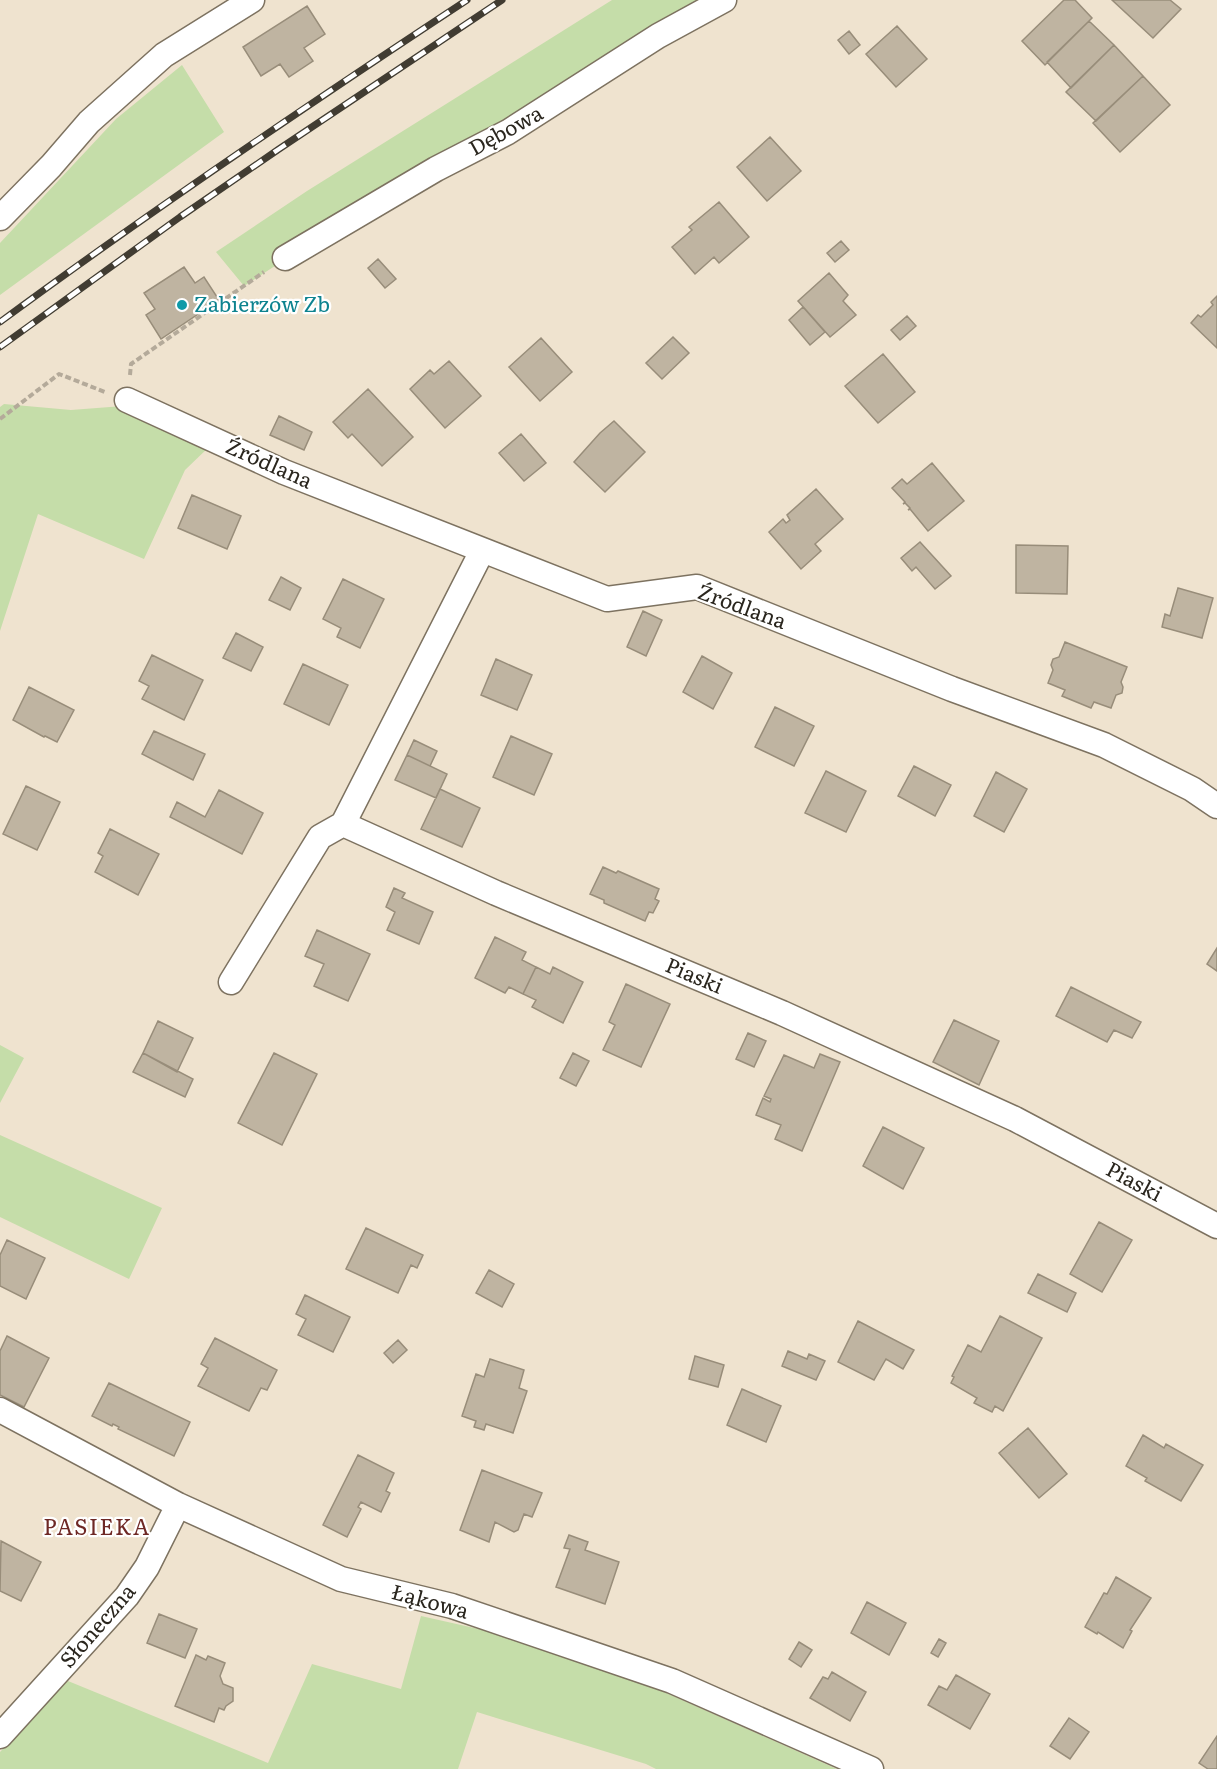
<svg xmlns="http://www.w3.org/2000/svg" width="1217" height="1769" viewBox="0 0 1217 1769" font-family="Literata,serif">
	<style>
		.green { fill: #c5dda9 }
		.building { fill: #bfb4a1; stroke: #988d7a; stroke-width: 1.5 }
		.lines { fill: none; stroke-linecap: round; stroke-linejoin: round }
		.street-casing { stroke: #7d7260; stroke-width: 27 }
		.path { stroke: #b4aa9a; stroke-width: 4; stroke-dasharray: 6 3; stroke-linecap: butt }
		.street { stroke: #fff; stroke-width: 24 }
		.rail-casing { stroke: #413c32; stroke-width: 7 }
		.rail { stroke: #fff; stroke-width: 4.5; stroke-dasharray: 14; stroke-linecap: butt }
		.culture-dot { fill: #0f9aa8; stroke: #fff; stroke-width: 2 }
		.labels { text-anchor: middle; stroke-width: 4.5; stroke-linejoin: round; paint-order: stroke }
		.street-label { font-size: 21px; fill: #2a261e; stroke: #fff }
		.culture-label { font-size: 21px; fill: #0d838f; stroke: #fff; text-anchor: start }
		.neighbourhood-label { font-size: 22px; letter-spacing: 1.5px; fill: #6e2825; stroke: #fff }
	</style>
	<rect width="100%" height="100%" fill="#efe3cf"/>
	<path class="green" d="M612 0H709L326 233 244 286 216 252 307 191Z
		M182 65 224 132 0 295V243L116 119Z
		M4 404 71 410 123 406 210 446 185 470 144 559 38 514 0 631V407Z
		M0 1045 24 1058 0 1103Z
		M0 1135 162 1208 129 1279 0 1217Z
		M421 1616 519 1638 664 1692 837 1769H656L646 1764 477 1712 458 1769H0V1752L68 1681 268 1763 312 1664 401 1689Z"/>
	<path class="building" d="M1064 0H1075L1092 18 1045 65 1022 41Z
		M1112 0H1170L1181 9 1153 38Z
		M307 6 325 34 304 48 313 61 289 77 280 64 261 76 243 47Z
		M1089 21 1114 45 1071 88 1047 62Z
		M897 26 927 59 896 87 866 54Z
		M849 31 860 45 849 54 838 40Z
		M1114 45 1143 76 1096 121 1066 92Z
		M1143 76 1170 105 1120 152 1093 123Z
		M770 137 801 171 767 201 737 167Z
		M719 202 749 237 719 263 714 257 695 274 672 247 692 230 689 227Z
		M841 241 849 250 835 262 827 253Z
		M378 259 396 279 385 288 368 268Z
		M184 267 195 283 204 277 219 300 161 339 146 315 155 309 144 293Z
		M829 273 848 295 843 301 856 315 830 337 798 301Z
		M1217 296V348L1191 323 1198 315 1201 317 1213 305 1211 302Z
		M803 307 825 332 810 345 789 320Z
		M907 316 916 326 900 340 891 330Z
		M673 337 689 353 662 379 646 363Z
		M541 338 572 372 540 401 509 367Z
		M883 354 915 392 878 423 845 386Z
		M449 361 481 396 445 428 410 389 430 370 434 374Z
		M368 389 413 437 382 466 352 434 348 438 333 422Z
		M279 416 312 432 304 450 270 435Z
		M614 421 645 452 605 492 574 462 600 433Z
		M521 434 546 463 524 481 499 453Z
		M932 463 964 501 928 531 910 509 908 510 910 508 905 503 903 504 905 502 892 488 902 479 907 484Z
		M816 489 843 519 815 544 821 551 801 569 769 532 783 519 786 523 790 520 787 515Z
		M192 495 241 516 227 549 178 528Z
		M920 542 951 576 935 589 916 567 912 571 901 558Z
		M1016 545 1068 546 1067 594 1016 593Z
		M281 577 301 588 290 610 269 600Z
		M343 579 384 599 360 648 337 637 341 628 323 619Z
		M1178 588 1213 598 1202 638 1162 627 1165 614 1170 616Z
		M643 611 662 620 646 656 627 647Z
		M236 633 263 647 251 671 223 658Z
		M1065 642 1127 667 1121 682 1123 687 1122 693 1116 695 1111 708 1094 702 1091 708 1062 696 1065 690 1048 683 1053 670 1051 665 1053 659 1059 657Z
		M152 655 203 680 184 720 142 699 149 686 139 681Z
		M702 656 732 673 713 709 683 692Z
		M496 659 532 675 517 710 481 695Z
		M303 664 348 685 329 725 284 704Z
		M29 687 74 710 57 742 45 736 44 737 13 720Z
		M775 707 814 726 794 766 755 747Z
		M154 731 205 754 193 780 142 754Z
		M511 736 552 754 534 795 493 777Z
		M414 740 437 751 430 766 407 755Z
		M407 755 447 774 436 798 395 780Z
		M914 766 951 785 935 816 898 796Z
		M826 771 866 791 846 832 805 813Z
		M996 772 1027 789 1004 832 974 816Z
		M26 786 60 802 37 850 3 834Z
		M440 789 480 808 462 847 421 829Z
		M219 790 263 813 242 854 170 817 177 802 205 817Z
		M110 829 159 854 138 895 95 872 103 856 98 853Z
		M603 867 616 873 618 871 659 889 655 899 659 901 653 913 649 912 645 921 604 903V900L590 894Z
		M394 888 405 893 402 898 433 912 419 944 387 930 395 912 386 907Z
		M317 930 370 954 348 1001 314 986 324 964 305 956Z
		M495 937 526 952 522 960 536 967 523 994 509 987 505 993 475 978Z
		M1217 948V971L1207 964Z
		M536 967 550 974 553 967 583 982 563 1023 532 1007 536 1000 523 994Z
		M626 984 670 1004 641 1067 603 1050 615 1025 609 1022Z
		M1071 987 1141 1022 1132 1038 1114 1030 1107 1042 1056 1016Z
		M954 1020 999 1041 979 1085 933 1062Z
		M158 1021 193 1038 177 1072 143 1053Z
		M748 1033 766 1041 754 1067 736 1059Z
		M143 1053 193 1079 185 1097 133 1072Z
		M274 1053 317 1074 282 1145 238 1123Z
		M573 1053 589 1061 576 1086 560 1078Z
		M820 1054 840 1062 802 1151 775 1139 781 1125 756 1115 763 1098 770 1102 771 1099 764 1096 784 1055 814 1068Z
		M883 1127 924 1148 903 1189 863 1166Z
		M1099 1222 1132 1240 1102 1292 1070 1274Z
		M366 1228 423 1255 417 1268 411 1265 398 1293 346 1269Z
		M7 1240 45 1258 26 1299 0 1286V1255Z
		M489 1270 514 1284 502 1307 476 1293Z
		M1038 1274 1076 1293 1067 1312 1028 1293Z
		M305 1295 350 1317 333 1352 298 1335 306 1319 296 1314Z
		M1000 1316 1042 1338 1003 1411 995 1406 992 1412 974 1403 977 1398 951 1383 954 1377 952 1376 968 1345 981 1352Z
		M858 1321 914 1350 903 1369 886 1359 874 1380 838 1362Z
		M7 1336 49 1358 24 1407 0 1395V1351Z
		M215 1338 277 1370 267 1390 261 1388 249 1411 198 1386 208 1368 201 1364Z
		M398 1340 407 1350 393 1363 384 1353Z
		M788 1351 807 1359 809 1354 825 1361 816 1380 782 1366Z
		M695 1356 724 1365 718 1387 689 1379Z
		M490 1359 524 1370 519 1388 527 1391 513 1433 486 1424 484 1430 474 1427 476 1421 462 1416 476 1374 484 1377Z
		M109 1383 190 1422 174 1456 118 1429 119 1427 113 1424 112 1426 92 1416Z
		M742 1389 781 1406 766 1442 727 1425Z
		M1028 1428 1067 1474 1039 1498 999 1453Z
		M1143 1435 1164 1448 1166 1444 1203 1465 1181 1501 1145 1481 1147 1478 1126 1466Z
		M358 1455 394 1473 386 1491 390 1493 381 1512 361 1502 358 1507 361 1509 347 1537 323 1525Z
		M482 1470 542 1493 532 1517 524 1514 518 1530 514 1532 495 1522 489 1542 460 1530Z
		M569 1535 588 1542 585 1550 619 1562 605 1604 556 1587 570 1549 564 1548Z
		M1 1541 41 1562 21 1601 0 1591Z
		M1116 1577 1151 1598 1130 1630 1132 1631 1123 1648 1098 1632 1097 1634 1085 1627 1104 1593 1107 1594Z
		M867 1602 906 1623 889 1655 851 1633Z
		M159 1614 197 1629 185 1658 147 1643Z
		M939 1639 946 1643 938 1657 931 1653Z
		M799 1642 812 1650 801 1667 789 1659Z
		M196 1655 206 1660 208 1656 225 1663 220 1676 223 1684 233 1688V1701L226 1706 224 1710 219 1708 214 1722 175 1706Z
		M832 1672 866 1692 850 1721 810 1698 823 1677 828 1679Z
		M956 1675 990 1694 970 1729 928 1705 939 1686 947 1690Z
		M1069 1718 1089 1732 1070 1759 1050 1746Z
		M1217 1736V1769H1208L1199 1763Z"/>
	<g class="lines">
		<g class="street-casing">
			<path id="street" d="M0 218 51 166 89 122 164 55 252 0
				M285 258 436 169 508 132 658 36 724 0
				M127 400 284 472 607 599 697 587 952 689 1104 745 1192 789 1217 806
				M343 824 482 551
				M231 982 320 837 343 824 496 893 782 1013 1015 1119 1217 1226
				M0 1410 178 1505 341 1579 452 1606 672 1681 871 1769
				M0 1736 127 1596 147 1567 178 1505"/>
		</g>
		<path class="path" d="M130 375 131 364 264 272
			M0 419 59 374 105 392"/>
		<use href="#street" class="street"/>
		<g class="rail-casing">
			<path id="rail" d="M0 322C152 210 309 104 467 0
				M0 347 180 217 279 149 502 0"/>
		</g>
		<use href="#rail" class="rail"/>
	</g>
	<circle class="culture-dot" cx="182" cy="305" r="6"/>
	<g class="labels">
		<g class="street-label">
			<text transform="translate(506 131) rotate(-29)" y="7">Dębowa</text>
			<text transform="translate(269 464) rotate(24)" y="7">Źródlana</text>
			<text transform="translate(742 607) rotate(20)" y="7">Źródlana</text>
			<text transform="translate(694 976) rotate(23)" y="7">Piaski</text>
			<text transform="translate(1134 1182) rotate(28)" y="7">Piaski</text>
			<text transform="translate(430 1602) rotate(15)" y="7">Łąkowa</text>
			<text transform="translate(98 1626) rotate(-49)" y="7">Słoneczna</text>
		</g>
		<g class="culture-label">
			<text x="194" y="312">Zabierzów Zb</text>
		</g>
		<g class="neighbourhood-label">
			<text x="97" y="1535">PASIEKA</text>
		</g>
	</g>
</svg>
